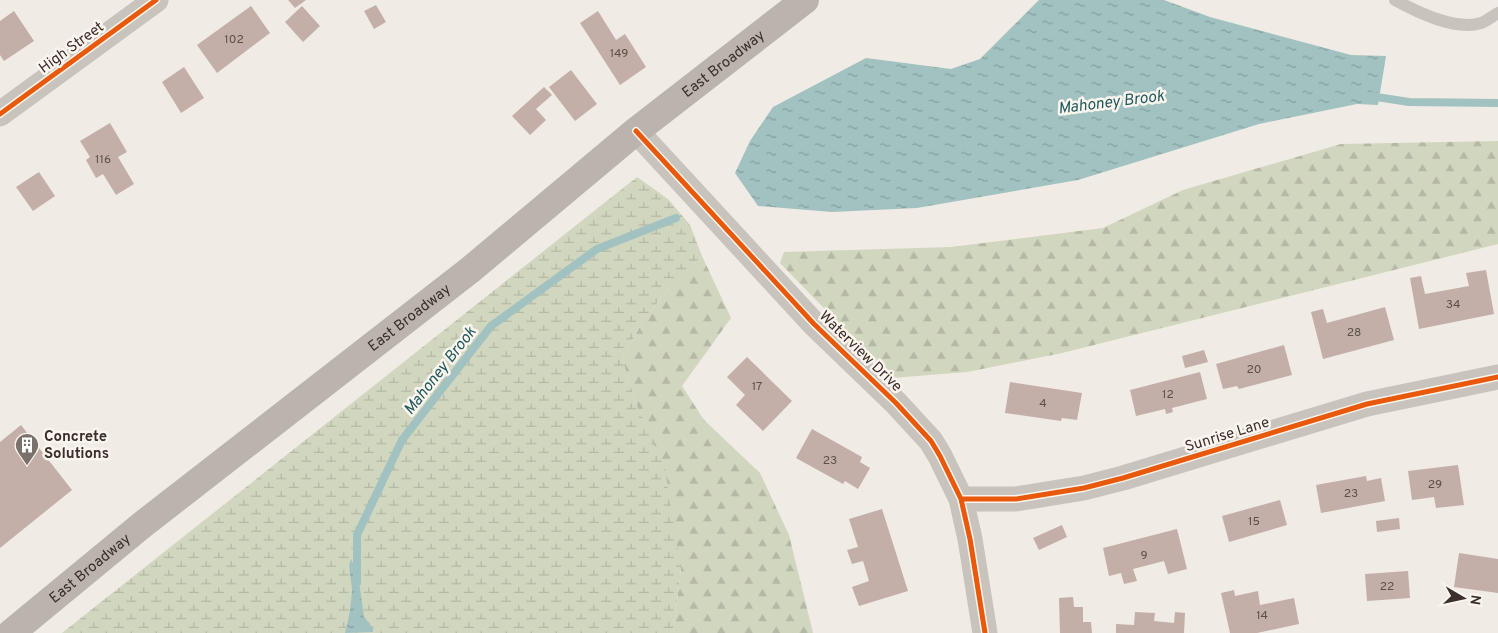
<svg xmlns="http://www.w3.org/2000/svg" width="1498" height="633" viewBox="0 0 1498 633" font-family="Overpass,sans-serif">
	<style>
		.forest { fill: url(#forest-firs) }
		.wetland { fill: url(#wetland-marsh) }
		.water { fill: url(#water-ripples) }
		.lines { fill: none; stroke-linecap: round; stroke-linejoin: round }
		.stream { stroke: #a1c2c1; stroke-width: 8 }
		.building { fill: #c3afa7 }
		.lane { stroke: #c9c3be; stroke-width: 12 }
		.street { stroke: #c9c3be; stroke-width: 25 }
		.secondary { stroke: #bab3ae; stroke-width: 28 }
		.cycleway-casing { stroke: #fbf5ee; stroke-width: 8 }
		.cycleway { stroke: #e8590c; stroke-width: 5 }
		.labels { text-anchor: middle; stroke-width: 5; stroke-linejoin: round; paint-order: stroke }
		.number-label { font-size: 12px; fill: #5d504a }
		.street-label { font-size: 15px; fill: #3b302b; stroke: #fbf5ee }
		.poi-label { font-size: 15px; font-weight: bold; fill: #3b302b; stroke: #fbf5ee; text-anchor: start }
		.water-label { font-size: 16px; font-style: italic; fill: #1f5a5e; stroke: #fbf5ee }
	</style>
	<defs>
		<pattern id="forest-firs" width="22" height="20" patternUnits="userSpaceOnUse" patternTransform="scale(1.25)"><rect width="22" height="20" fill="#d1d6bf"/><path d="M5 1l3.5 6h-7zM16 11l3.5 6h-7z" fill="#b4b8a4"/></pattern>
		<pattern id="wetland-marsh" width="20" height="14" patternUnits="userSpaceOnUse" patternTransform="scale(1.25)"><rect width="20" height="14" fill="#d1d6bf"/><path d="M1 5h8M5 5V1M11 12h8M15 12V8" fill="none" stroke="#b4b8a4"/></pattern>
		<pattern id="water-ripples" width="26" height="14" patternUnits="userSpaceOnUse" patternTransform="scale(1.25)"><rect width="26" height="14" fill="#a1c2c1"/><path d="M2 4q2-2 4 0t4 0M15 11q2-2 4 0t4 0" fill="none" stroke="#849e9d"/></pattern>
	</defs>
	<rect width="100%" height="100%" fill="#f0ebe5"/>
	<path class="forest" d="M1498 141V244L1062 353 967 372 892 378 780 263 784 252 951 247 1103 228 1183 190 1341 144Z
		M702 256 731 318 682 386 704 420 760 473 789 535 813 633H673L681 570 637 406 622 359 643 321 667 290Z"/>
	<path class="wetland" d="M637 177 668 199 690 225 702 256 667 290 643 321 622 359 637 406 665 469 681 570 673 633H62Z"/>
	<path class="water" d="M1039 0H1164L1210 17 1351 55 1386 56 1378 105 1357 104 1259 124 1078 180 917 208 832 212 758 206 735 173 750 141 773 107 866 58 951 69 980 59Z
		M351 559 358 574 364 617 373 628V632L345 633C349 619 351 605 352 590 352 580 347 568 351 559Z"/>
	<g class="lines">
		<path class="stream" d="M1370 96 1409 102 1498 103
			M357 582V535L402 440 491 326 597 249 676 218"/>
	</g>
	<path class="building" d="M288 0H306L295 8Z
		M376 5 386 22 374 29 364 11Z
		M251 6 270 33 217 73 197 45Z
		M302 6 320 26 303 42 285 22Z
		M14 11 34 41 4 61 0 55V21Z
		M598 11 616 40 625 34 646 67 620 85 580 23Z
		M184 67 204 98 181 113 162 82Z
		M571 70 597 104 575 121 549 87Z
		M544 87 552 95 536 109 546 120 530 135 512 116Z
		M110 123 127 152 118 157 134 184 116 195 103 174 96 178 86 160 90 157 80 141Z
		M39 172 55 196 33 211 16 187Z
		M1486 270 1494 314 1419 329 1410 278 1421 276 1425 294 1469 286 1466 273Z
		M1385 307 1394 340 1323 359 1311 312 1323 309 1327 323Z
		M1284 345 1292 375 1239 389 1237 386 1223 389 1216 364Z
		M1204 350 1208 362 1185 368 1182 356Z
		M747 357 792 401 763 431 736 405 745 395 727 377Z
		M1200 372 1207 399 1172 408 1173 412 1166 414 1165 409 1136 416 1130 390Z
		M1010 382 1082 393 1077 420 1062 418 1061 421 1005 413Z
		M21 425 72 490 0 548V442Z
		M812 429 862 457 860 462 870 468 858 489 845 481 843 484 796 458Z
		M1458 465 1464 505 1436 508 1434 497 1412 500 1408 471Z
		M1366 476 1367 481 1381 478 1385 501 1321 513 1316 485Z
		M1280 500 1287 525 1229 542 1222 516Z
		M882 509 908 591 859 606 852 587 869 581 863 561 852 564 847 550 858 547 849 519Z
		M1399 518 1400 529 1377 532 1376 521Z
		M1062 525 1067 537 1039 550 1033 538Z
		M1177 529 1187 569 1168 574 1164 561 1133 569 1137 581 1124 584 1121 573 1109 576 1103 548Z
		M1459 553 1498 559V593L1454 587Z
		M1408 571 1410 598 1367 601 1365 574Z
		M1234 590 1235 596 1258 591 1260 605 1294 598 1299 624 1257 633H1230L1221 593Z
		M1073 597 1074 607H1083V622H1091L1092 633H1060L1059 598Z
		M1135 612 1155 613 1154 621 1174 623 1175 612 1185 613 1184 633H1116V624L1134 625Z"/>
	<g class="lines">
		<path class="lane" d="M1395 0C1417 12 1455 31 1481 23 1487 21 1492 16 1498 13"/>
		<path class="street" d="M0 114 156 0
			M636 131 814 324 896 403 931 441 940 456 961 499 970 539 985 633
			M961 499H1016L1084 488 1123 478 1367 404 1498 377"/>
		<path class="secondary" id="s1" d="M11 633 142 525 470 270 636 131 805 0"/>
		<g class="cycleway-casing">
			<path id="cycleway" d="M0 114 156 0
				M636 131 814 324 896 403 931 441 940 456 961 499 970 539 985 633
				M961 499H1016L1084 488 1123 478 1367 404 1498 377"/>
		</g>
		<use href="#cycleway" class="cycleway"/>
	</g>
	<defs>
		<g id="building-pin" transform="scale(1.25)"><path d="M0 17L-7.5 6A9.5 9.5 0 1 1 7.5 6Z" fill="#7a716c" stroke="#fbf5ee"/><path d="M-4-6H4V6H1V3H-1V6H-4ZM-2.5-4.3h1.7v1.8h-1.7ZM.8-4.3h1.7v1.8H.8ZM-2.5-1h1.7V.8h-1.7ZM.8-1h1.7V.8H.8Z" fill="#fff"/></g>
	</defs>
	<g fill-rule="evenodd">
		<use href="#building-pin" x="27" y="445"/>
	</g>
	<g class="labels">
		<g class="number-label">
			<text x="234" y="43">102</text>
			<text x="619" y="57">149</text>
			<text x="103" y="163">116</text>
			<text x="1453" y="308">34</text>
			<text x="1354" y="336">28</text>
			<text x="1254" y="373">20</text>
			<text x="757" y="390">17</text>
			<text x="1168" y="398">12</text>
			<text x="1043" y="407">4</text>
			<text x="830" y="464">23</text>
			<text x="1435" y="488">29</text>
			<text x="1351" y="497">23</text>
			<text x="1254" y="525">15</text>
			<text x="1144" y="559">9</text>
			<text x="1387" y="590">22</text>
			<text x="1262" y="619">14</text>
		</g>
		<g class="street-label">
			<text transform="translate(71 47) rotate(-36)" y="5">High Street</text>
			<text dy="5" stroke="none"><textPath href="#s1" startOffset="912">East Broadway</textPath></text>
			<text dy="5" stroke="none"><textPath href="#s1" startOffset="508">East Broadway</textPath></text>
			<text transform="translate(861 351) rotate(44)" y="5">Waterview Drive</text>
			<text transform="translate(1227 434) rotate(-17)" y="5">Sunrise Lane</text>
			<text dy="5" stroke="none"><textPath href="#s1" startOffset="102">East Broadway</textPath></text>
		</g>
		<g class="poi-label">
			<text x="44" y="441">Concrete<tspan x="44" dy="17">Solutions</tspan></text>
		</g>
		<g class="water-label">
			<text transform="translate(1111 101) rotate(-7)" y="6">Mahoney Brook</text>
			<text transform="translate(439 370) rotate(-52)" y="6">Mahoney Brook</text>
		</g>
	</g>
	<g transform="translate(1463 598) rotate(99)" stroke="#fbf5ee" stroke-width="4" paint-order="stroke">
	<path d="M0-4L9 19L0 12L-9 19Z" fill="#3b302b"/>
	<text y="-8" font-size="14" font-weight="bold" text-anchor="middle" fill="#3b302b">N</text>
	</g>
</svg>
